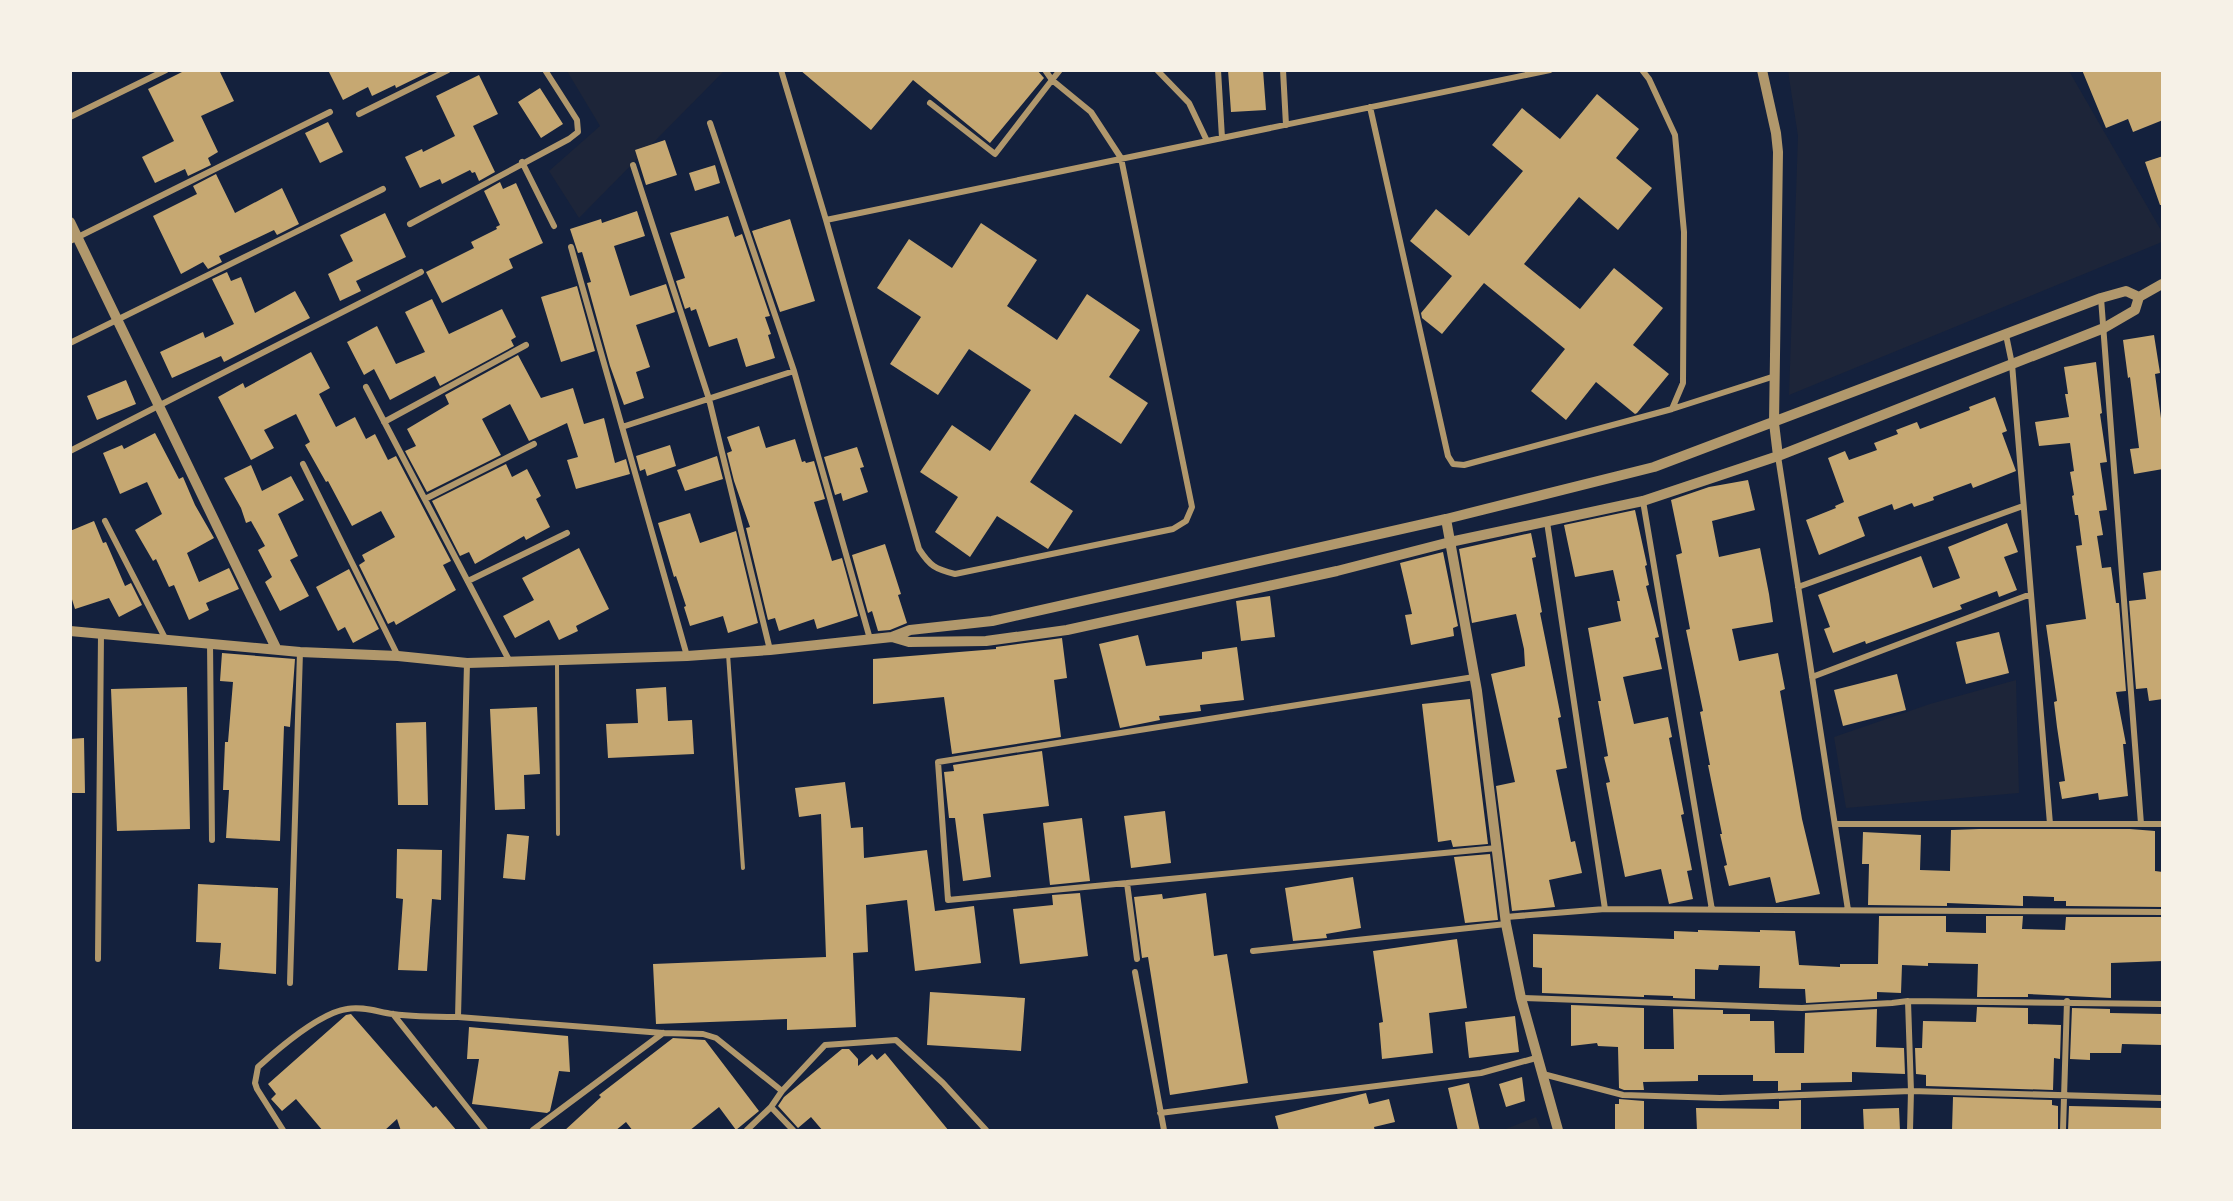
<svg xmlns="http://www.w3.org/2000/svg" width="2233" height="1201" viewBox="0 0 2233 1201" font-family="'PT Sans',sans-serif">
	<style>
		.green { fill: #1d2539 }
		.building { fill: #c6a872 }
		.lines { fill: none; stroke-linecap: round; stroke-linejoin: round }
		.service { stroke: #b1986c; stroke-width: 4 }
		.minor { stroke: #b1986c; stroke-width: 6 }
		.tertiary { stroke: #b1986c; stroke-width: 10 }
	</style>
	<rect width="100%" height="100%" fill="#14213d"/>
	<path class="green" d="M567 71H724L579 218 549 171 600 126Z
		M1788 71H2069L2162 232V242L1789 395 1798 136Z
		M2016 680 2019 793 1846 808 1834 737 1930 704Z
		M1536 1117 1541 1130H1503Z"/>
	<path class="building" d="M186 70H219L234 101 201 116 218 152 208 158 211 165 188 176 185 169 155 183 142 157 174 141 148 89Z
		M328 70H433L396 88 395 85 372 96 368 87 343 100Z
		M800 70H1037L1044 78 990 143 913 80 871 130Z
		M1228 70H1263L1266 110 1231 112Z
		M2082 70H2163V120L2133 132 2128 119 2106 128Z
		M479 75 498 114 473 126 495 172 479 181 475 172 472 173 470 170 442 184 440 179 420 188 405 157 422 149 423 152 455 136 436 96Z
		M540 88 563 124 541 138 518 102Z
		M1597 94 1639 129 1616 158 1652 188 1618 230 1579 197 1524 264 1580 309 1614 268 1663 308 1633 345 1669 374 1637 413 1635 414 1596 382 1566 420 1531 391 1565 349 1484 283 1442 334 1422 318 1421 313 1452 276 1410 241 1436 209 1469 236 1523 171 1492 145 1522 108 1560 139Z
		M328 122 343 152 320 163 305 133Z
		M665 140 677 175 646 185 635 150Z
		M2163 156V205H2160L2145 162Z
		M715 165 720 183 695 191 689 173Z
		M216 174 235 213 282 188 299 224 277 235 274 230 219 256 222 262 208 269 203 262 181 274 153 216 197 194 193 186Z
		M500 182 503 189 516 183 543 243 509 259 513 268 442 303 426 272 474 248 471 242 497 229 496 227 500 225 484 191Z
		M637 211 645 236 614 246 630 296 666 284 675 312 636 325 650 367 636 372 644 398 624 405 610 366 587 283 591 282 582 252 578 253 570 229 601 219 602 223Z
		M385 213 406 257 356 281 361 291 340 301 328 274 353 261 340 235Z
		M728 216 735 237 742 234 770 316 765 317 771 334 768 335 775 358 746 367 737 338 709 347 696 309 691 311 690 307 685 309 676 281 685 278 670 233Z
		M790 219 815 301 780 312 752 231Z
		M981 223 1037 260 1007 306 1057 340 1087 294 1140 330 1109 377 1148 403 1121 444 1075 414 1030 482 1073 511 1048 549 997 516 970 557 935 532 958 497 920 472 952 425 990 451 1031 390 969 349 938 395 890 364 921 317 877 288 909 239 952 268Z
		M227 272 231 281 241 277 255 313 295 291 310 318 224 362 221 356 172 378 160 352 203 332 205 338 234 324 212 279Z
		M577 286 595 351 561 362 541 297Z
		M432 299 449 334 502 309 516 337 511 340 514 346 440 386 435 376 390 400 374 369 364 375 347 342 377 326 396 364 425 352 405 312Z
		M2154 335 2160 373 2155 374 2163 433V469L2134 474 2130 449 2139 448 2130 377 2128 378 2123 340Z
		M311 352 330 388 319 394 336 427 355 417 366 439 375 434 388 460 396 456 451 561 443 565 456 590 396 625 394 621 388 624 359 565 365 561 362 555 395 537 381 511 352 526 328 481 326 482 305 445 310 442 296 414 264 430 274 448 251 460 218 397 243 383 245 388Z
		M518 355 541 398 573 388 584 424 604 418 615 463 626 459 630 474 576 489 567 460 578 457 567 423 529 441 510 404 482 419 501 455 427 492 405 451 416 446 407 429 449 404 445 395Z
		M2096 362 2102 413 2100 414 2107 462 2100 463 2107 510 2099 511 2103 535 2097 536 2102 568 2111 567 2116 603H2119L2126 691 2116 692 2126 744H2123L2128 796 2099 800 2098 793 2062 799 2059 782 2065 781 2057 727 2054 702 2057 701 2046 625 2086 619 2076 546 2082 545 2078 515H2075L2072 496 2074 495 2070 472 2074 471 2070 443 2039 446 2035 422 2069 417 2065 394H2068L2064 367Z
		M126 380 136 404 97 420 87 396Z
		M1995 397 2007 431 2002 433 2016 471 1973 488 1971 483 1933 497 1934 500 1914 507 1912 503 1894 510 1892 504 1858 517 1865 536 1819 555 1806 520 1836 508 1835 506 1844 502 1828 458 1845 451 1849 460 1877 450 1874 443 1898 434 1896 430 1917 422 1920 429 1970 410 1969 407Z
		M759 426 766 448 795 439 802 462 805 461 806 463 814 461 825 499 814 502 832 561 842 558 858 616 817 629 814 619 779 631 775 618 768 620 746 528 750 527 734 481 727 453 732 451 727 437Z
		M155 433 179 479 183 477 195 505 214 538 187 553 199 582 229 568 239 589 206 603 209 610 189 620 174 585 169 587 156 559 153 561 135 530 162 514 147 482 120 494 103 453 122 445 124 449Z
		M670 445 676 466 647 476 645 469 640 471 636 456Z
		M857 447 864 467 860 468 868 492 843 501 841 493 835 495 824 457Z
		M717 456 723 479 685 491 677 470Z
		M506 464 512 477 527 469 541 496 536 499 550 527 526 540 524 536 475 564 469 552 460 556 432 501Z
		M251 465 262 491 291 476 304 500 278 514 298 556 290 560 309 596 280 611 265 582 272 577 258 550 265 546 251 521 246 523 241 508 224 478Z
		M1748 480 1755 510 1712 521 1719 557 1760 548 1769 594 1773 622 1732 629 1739 661 1778 653 1785 689 1780 691 1802 819 1820 894 1776 903 1770 877 1729 886 1724 866 1727 865 1720 834H1722L1708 765H1710L1700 712 1703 711 1686 630 1690 629 1676 555 1682 553 1671 500 1709 487Z
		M1635 510 1647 565 1645 566 1649 585 1646 586 1659 637 1655 638 1662 669 1623 677 1634 724 1668 717 1672 737 1669 738 1684 814 1681 815 1692 870 1687 871 1693 899 1669 904 1661 869 1625 877 1606 783 1610 782 1604 757 1608 756 1598 701H1601L1588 628 1621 621 1617 601H1620L1613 570 1575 577 1564 525Z
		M690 513 700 543 736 531 758 623 728 633 723 616 690 626 684 607 686 606 676 576 674 577 658 523Z
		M94 521 103 543 106 542 125 586 131 583 142 605 119 617 109 598 75 609 70 593V531Z
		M2007 523 2018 552 2004 557 2017 590 1999 597 1997 591 1960 605 1962 609 1866 644 1865 641 1833 653 1824 629 1830 627 1818 595 1921 556 1933 588 1960 578 1948 547Z
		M1531 533 1536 557 1532 558 1542 612 1540 613 1561 717 1558 718 1567 768 1556 770 1571 842 1575 841 1582 873 1549 880 1555 907 1512 911 1496 786 1515 782 1491 674 1525 666 1524 649 1516 614 1472 623 1459 549Z
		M885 544 901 594 898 595 907 623 890 630 878 631 872 611 868 613 852 555Z
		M579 548 609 609 576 626 578 631 559 640 549 620 515 638 503 616 534 600 522 578Z
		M1443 552 1458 626 1453 628 1454 636 1411 645 1405 615 1412 614 1400 563Z
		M349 569 379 629 353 643 345 627 338 631 316 587Z
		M2163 570V699L2149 701 2147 688 2136 689 2129 601 2146 599 2143 573Z
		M1270 596 1275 637 1241 641 1236 601Z
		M1999 632 2009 673 1966 684 1956 642Z
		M1138 635 1146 666 1202 659V652L1237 647 1244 700 1200 705 1201 711 1159 716 1160 720 1120 728 1099 644Z
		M1062 638 1067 678 1054 680 1061 737 952 754 944 697 873 704V659L996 649V647Z
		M222 653 295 659 290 727 284 726 280 841 226 838 229 790H223L225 742H228L233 682 220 681Z
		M1897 674 1906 710 1843 726 1834 690Z
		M187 687 190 829 117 831 111 689Z
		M666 687 668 721 692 720 694 754 608 758 606 724 638 723 636 689Z
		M1470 699 1488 844 1453 847 1451 840 1438 842 1422 704Z
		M537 707 540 774 524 775 525 809 495 810 490 709Z
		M426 722 428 805H398L396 723Z
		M84 738 85 793H70V739Z
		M1042 751 1049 806 983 814 991 877 963 881 955 818H949L944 772 954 771 953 765Z
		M845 782 851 828 863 827 864 858 927 850 935 911 974 906 981 963 915 971 907 900 866 905 868 952 853 953 856 1027 787 1030V1019L656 1024 653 964 826 957 821 814 799 817 795 788Z
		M1165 811 1171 863 1131 868 1124 816Z
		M1082 818 1090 881 1050 885 1043 823Z
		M1979 829H2130L2155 831V871L2163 872V907L2066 906V901H2054V897L2023 896V906L1947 903V906L1868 905 1869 864H1862L1863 832 1921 835 1920 870 1950 871 1951 830Z
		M507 834 529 836 525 880 503 878Z
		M397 849 442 850 441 900 432 899 427 971 398 970 403 899 396 898Z
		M1490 854 1498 920 1465 923 1454 857Z
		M1353 877 1361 928 1326 934 1327 938 1293 941 1285 888Z
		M198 884 278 888 276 974 219 969 221 943 196 942Z
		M1080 893 1088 956 1020 964 1013 909 1053 905 1052 895Z
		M1206 893 1214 956 1227 954 1248 1083 1170 1095 1148 957 1142 958 1134 897 1162 894 1163 899Z
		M1879 916H1946V932L1986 933V916H2023L2022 929 2065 930 2066 917H2163V961L2111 963V998L2028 994V997H1977L1978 964 1928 963V966L1902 965 1901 993 1877 992V999L1806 1003 1805 989 1759 988 1760 966 1719 965 1718 970 1695 969V999L1673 998V996L1644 995V997L1542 993V968L1533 967V934L1674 939V931L1698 932V930L1760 932V930L1795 931 1799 965 1840 967V964H1878Z
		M1457 939 1467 1008 1429 1013 1433 1053 1382 1059 1379 1023 1383 1022 1373 951Z
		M930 992 1025 998 1021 1051 927 1045Z
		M1571 1005 1644 1008V1049H1674L1673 1009 1723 1010V1014H1750V1021H1774L1775 1053H1804L1805 1013 1877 1009 1876 1047 1904 1048 1905 1074 1852 1072V1082L1801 1083V1090L1778 1091V1081H1753V1075H1698V1081L1643 1082 1644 1090H1624L1619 1088 1618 1047 1598 1046 1597 1043 1571 1046Z
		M1977 1007 2028 1008V1024L2061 1025 2060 1059 2054 1058 2053 1090 1926 1086V1075L1916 1074 1915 1048H1922L1923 1021 1976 1022Z
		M2072 1008 2110 1009V1013L2163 1014V1045L2122 1044 2121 1053H2090V1060L2070 1059Z
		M351 1014 433 1108 436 1106 457 1131H401L397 1119 384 1131H323L296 1099 282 1111 271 1099 276 1094 268 1084 346 1015Z
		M1515 1016 1519 1052 1469 1058 1465 1022Z
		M469 1027 568 1036 570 1072 559 1071 550 1111 547 1113 472 1104 479 1059H467Z
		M673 1038 705 1040 759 1111 736 1130 719 1107 689 1131H633L626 1122 615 1131H564L601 1097 599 1095Z
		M842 1049H849L858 1059V1066L872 1054 877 1060 885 1053 949 1131H823L811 1117 798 1128 778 1106 784 1097Z
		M1522 1077 1525 1101 1506 1107 1499 1084Z
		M1469 1083 1480 1131H1458L1448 1088Z
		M1366 1093 1369 1104 1389 1099 1395 1122 1374 1127 1375 1131H1279L1275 1116Z
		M1953 1097 2052 1100V1105L2058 1106V1131H1952Z
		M1619 1099 1644 1101V1131H1615V1104H1619Z
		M1801 1100V1131H1697L1696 1108 1779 1109V1101Z
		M2069 1106 2163 1108V1131H2068Z
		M1899 1108 1900 1131H1864L1863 1109Z"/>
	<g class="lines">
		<path class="service" d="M728 654 743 868
			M557 662 558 834"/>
		<path class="minor" d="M781 70 826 220 919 549C930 566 935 569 955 574L1173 529 1186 521 1192 507 1121 158 1091 112 1052 80 1060 70
			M1157 70 1189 103 1207 141
			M1218 70 1222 138
			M1283 70 1286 125
			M930 103 995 154 1052 80 1045 70
			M1370 107 1448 456 1453 464 1464 465 1672 409 1683 383 1684 232 1675 135 1649 79 1642 70
			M359 114 448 70
			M70 117 166 70
			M710 123 794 371 870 639
			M522 162 554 226
			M633 165 709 399 770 650
			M826 220 1550 70
			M410 224 569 139 578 132 577 120 545 70
			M70 241 330 112
			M571 247 687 656
			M2101 298 2141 824
			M2006 335 2012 364 2050 824
			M70 343 383 189
			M366 387 510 662
			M1672 409 1775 376
			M384 422 526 345
			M622 427 794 371
			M70 451 421 272
			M1778 456 1848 910
			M303 464 398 656
			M425 499 534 444
			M1643 501 1712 910
			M105 521 165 638
			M1547 522 1605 909
			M468 581 567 533
			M1798 587 2023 506
			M210 643 212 840
			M1474 677 938 762 948 900 1497 848
			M1812 677 2031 594
			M1835 824H2162
			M1127 883 1137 959
			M1506 917 1605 909 2162 912
			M1253 951 1506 924
			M98 959 101 634
			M1135 972 1164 1130
			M290 983 300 652
			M1521 998 1802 1008 1892 1003 1908 1001 2162 1004
			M1908 1001 1911 1091 1910 1130
			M393 1014 485 1130
			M458 1017 467 663
			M1543 1074 1623 1095 1720 1098 1911 1091 2162 1098
			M771 1107 793 1130
			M1160 1113 1481 1073 1536 1058
			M283 1130 257 1089 255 1083 258 1067C279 1048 319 1013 347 1009 362 1006 378 1012 393 1014 414 1017 436 1017 458 1017L663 1033 703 1034 716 1038 782 1091 825 1045 896 1040 943 1083 986 1130
			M533 1130 663 1033
			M747 1130 771 1107 782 1091
			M2063 1130 2067 1001"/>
		<path class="tertiary" d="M1762 70 1776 133 1778 152 1774 423 1778 456
			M70 222 276 648
			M1446 519 1477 691 1506 924 1521 998 1558 1130
			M70 631 300 652 398 656 467 663 687 656 770 650 892 637 910 630 992 621 1144 587 1446 519 1654 467 2101 298 2126 291 2139 297
			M892 637 909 642 986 641 1067 630 1337 571 1450 542 1643 501 1778 456 2104 328 2135 310 2139 297 2162 284"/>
	</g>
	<rect width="2233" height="1201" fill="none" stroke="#f6f1e7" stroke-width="144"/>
</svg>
